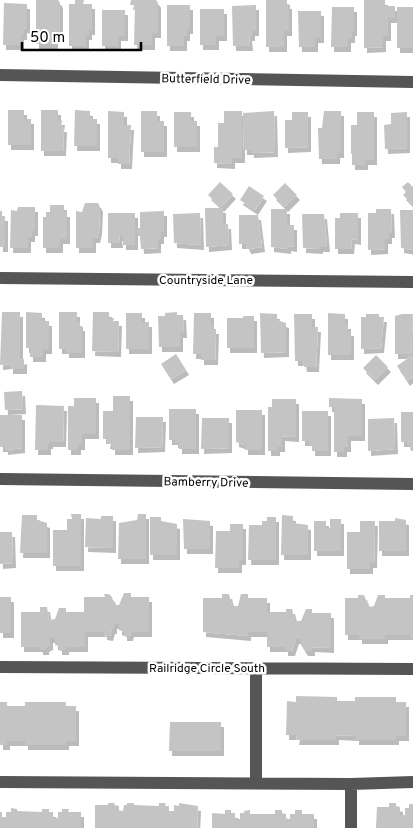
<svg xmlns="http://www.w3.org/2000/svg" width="413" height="828" viewBox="0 0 413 828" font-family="Overpass,sans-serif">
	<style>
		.building { fill: #c4c4c4; filter: url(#shadow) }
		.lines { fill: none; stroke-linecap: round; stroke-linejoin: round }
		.minor { stroke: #555; stroke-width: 12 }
		.labels { text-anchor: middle; stroke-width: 5; stroke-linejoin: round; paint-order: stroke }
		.street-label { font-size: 12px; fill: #000; stroke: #fff }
	</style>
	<defs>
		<filter id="shadow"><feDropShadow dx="3" dy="5" stdDeviation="0" flood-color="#0004"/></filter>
	</defs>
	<rect width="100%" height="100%" fill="#fff"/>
	<path class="building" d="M36 0H58L60 3V33H55V44H36Z
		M75 0H84L83 4H92V30H89V35H86V46H69V4H75Z
		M131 0H156L158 3V33H152V45H134L135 5H130Z
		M266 0H287V4H289V31H284V47H266Z
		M364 0H385V6H395V18H388V36H383V47L364 48Z
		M4 3 27 4V29L24 28V35H21V45H3Z
		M167 5H190V29H187V36H184V46H167Z
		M256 5V31H252V36H249L250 46H233L232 6Z
		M332 7H354V31H352V38H348V47H331Z
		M397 7H413V48H397Z
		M200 9H224V36H216V45H200Z
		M102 10H125V36H118V46H102Z
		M298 11H321V38H315V47H299Z
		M8 110H24V119H31V145H8Z
		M41 110H58V120H62L61 127H64L63 151H41Z
		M75 110 90 111V119H97V146H74Z
		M108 111 124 112V125H131L129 164H118V158H108Z
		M141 111H157V121H164V152H141Z
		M224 111H242V158H232V164L214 163V147H218V123H224Z
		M274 111 275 152 251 153V150H244L243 113Z
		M324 111H341V153H337V159H319L318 128H322Z
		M174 112H191V121H197V147H174Z
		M292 112H308V147L285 148V120H292Z
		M357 112H374V160H365V165H352V154H351V125H357Z
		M407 112V148L385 149 384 125 391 124V113Z
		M220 182 233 194 221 207 208 195Z
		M408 182 413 187V205L403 195 406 192 402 187Z
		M285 183 297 195 285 207 273 195Z
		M249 186 264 196 255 210 240 200Z
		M85 203H98L100 207 99 230 97 238H93V248H76V211L82 212Z
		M50 205H64V212H67V239H60V248H43V217H46V212H50Z
		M18 207H35V231H32V237H28V248H10L11 210 17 211Z
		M205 208H223V224H228L229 245 206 247Z
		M271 209H287V225H294V247L288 246V249L271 247Z
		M376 209H391L392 233H389V239H385V249L368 250V213H376Z
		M400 210H413V250L401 248Z
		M0 211H2V216H5V247H0Z
		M164 211V232H161V239H158V248L141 249 140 236H137V228H140V212Z
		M108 213H135V245H123V236H119L120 243H108Z
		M200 213 201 245 174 243 173 214Z
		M340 213H358V240L352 239 351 249H335V218H340Z
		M302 214H324L327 247H320V249L303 248Z
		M239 215H258L262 247 248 249 246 244H239Z
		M2 312H20V360L24 359V369H10V364L0 365Z
		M26 312 42 313V321H49V349H43V357H30V348H26Z
		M59 312H77V322H80V326H82V353H66V349H59Z
		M93 312H109V318H114L113 321H119L118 352 92 351Z
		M177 312V315H183L184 333H180V347H159L158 316H165V313Z
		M126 313H142V322H149V349H126Z
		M194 313H211V324H213V329H216L215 360H201V354H193Z
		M260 313 277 314V320L286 323V352L261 353Z
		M328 313 345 314V324H348V331H351V355H328Z
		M294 314H312V327H318L316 367H304L303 361H295Z
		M366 314H379V317H384L381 348 361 349V317H366Z
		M402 314H413L411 354H395V316Z
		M243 316H254V348H227V318H243Z
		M176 354 186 370 171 379 161 364Z
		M376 355 388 367 375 380 363 368Z
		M411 356 413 360V376L407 381 397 366Z
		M22 391 23 409 5 410 4 392Z
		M113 396H130V450H112V444H107L108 439H103V411H113Z
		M74 398H96V434H82V445H78V450H68V406H74Z
		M329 398 362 399V436H348V447H344V452H334V407H329Z
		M272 399H296V437L282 436V447H277V451H268V407H272Z
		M36 405 64 406 63 442H50V444H48V450H35Z
		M169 409H196V449H179V443H175V440H169Z
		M236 410H262V450H245V445L236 442Z
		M302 411H328V451H312V445H309V441H302Z
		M401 412H413V451H411L410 445H407V442H401Z
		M0 415H22V448L5 450V447H0Z
		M136 417H163L162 447 135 448Z
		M202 418H229V448L201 449Z
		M394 418 395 449 368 451V419Z
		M71 514H81V566H53V530H67V519H72Z
		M138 514H146V559H118L119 523 137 520Z
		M22 515H37V520L47 523V553H20Z
		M282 515 293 516V523L308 525V555H281Z
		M101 516H113V548L85 547 86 518 101 519Z
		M150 517H161V521L177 524V555H150Z
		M267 517H276V560H248L249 525H262V521H267Z
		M395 518 406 520V551H379V521H395Z
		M183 519 210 521V549H184Z
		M330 519H341V551H314V521H326V528H330Z
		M360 521H375L374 563H370V569H347V532H360Z
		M230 524H243V560H239V568H215L216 531H230Z
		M0 532H12L13 563 0 564Z
		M124 593H131V597H149V632H131L130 636H124V632L119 630V624H114V629H112L110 636 104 635V632H85V647H66V650H59V646L55 645V638H50V645L46 647V650H40V647H21V612H40V607H47L49 620 55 619 59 608H66V612H84V597H105L104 594H109L112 597 114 605H119Z
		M222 594H229L232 606H238L241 594H248V598H267V612H286V609H292L295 621H301L306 609H312V613H331V648L312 647V651H305L301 645V639H296L292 651H285V647H267V632H248V636L203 632V598H222Z
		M358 595H364L369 607 374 606 378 595H385V598H410V595H413V639H410V635H385V639H359V635H345V598H358Z
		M0 597H11V633H0Z
		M296 696 337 697V701H355V697H396V702H406V736H396V740H356V736L336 735V740H296L297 735H286L287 701 296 702Z
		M0 702H7V706H25V702H66V706H76V741H66V745H25V741H7V745H0Z
		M170 722H221V751H169Z
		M108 803H115L114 805 119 806V811H123L124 805H127V803H134V805L159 806V803H166L165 806H169V811H174V805L179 806V803L198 806 197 828H95V805H108Z
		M389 803H396V806L400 807V815H405V808H409V804H413V828H376L377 807H389Z
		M11 808 17 809V811L42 812V809H49V812H53V818H58V812H62V809H69L68 812H81V828H0V812H2V817H6V812H11Z
		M225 810H231V813H235V819H240V813H244V811L250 810V814H275V810H282V813L286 814V819H290V814H295V810H302V814H314V828H212V813L225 814Z"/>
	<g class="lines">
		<path class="minor" d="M0 75 413 82
			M0 278 413 282
			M0 479 413 484
			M0 667 413 669
			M256 668V783
			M0 782 351 784 413 782
			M351 784V828"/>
	</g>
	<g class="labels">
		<g class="street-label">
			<text transform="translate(206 79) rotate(1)" y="4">Butterfield Drive</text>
			<text x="206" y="284">Countryside Lane</text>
			<text transform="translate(206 482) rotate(1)" y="4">Bamberry Drive</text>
			<text x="207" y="672">Railridge Circle South</text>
		</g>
	</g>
	<path d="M22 42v8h119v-8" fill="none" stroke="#000000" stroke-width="2.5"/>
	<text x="30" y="42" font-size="15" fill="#000000" stroke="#ffffff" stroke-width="4" paint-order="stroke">50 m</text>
</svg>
